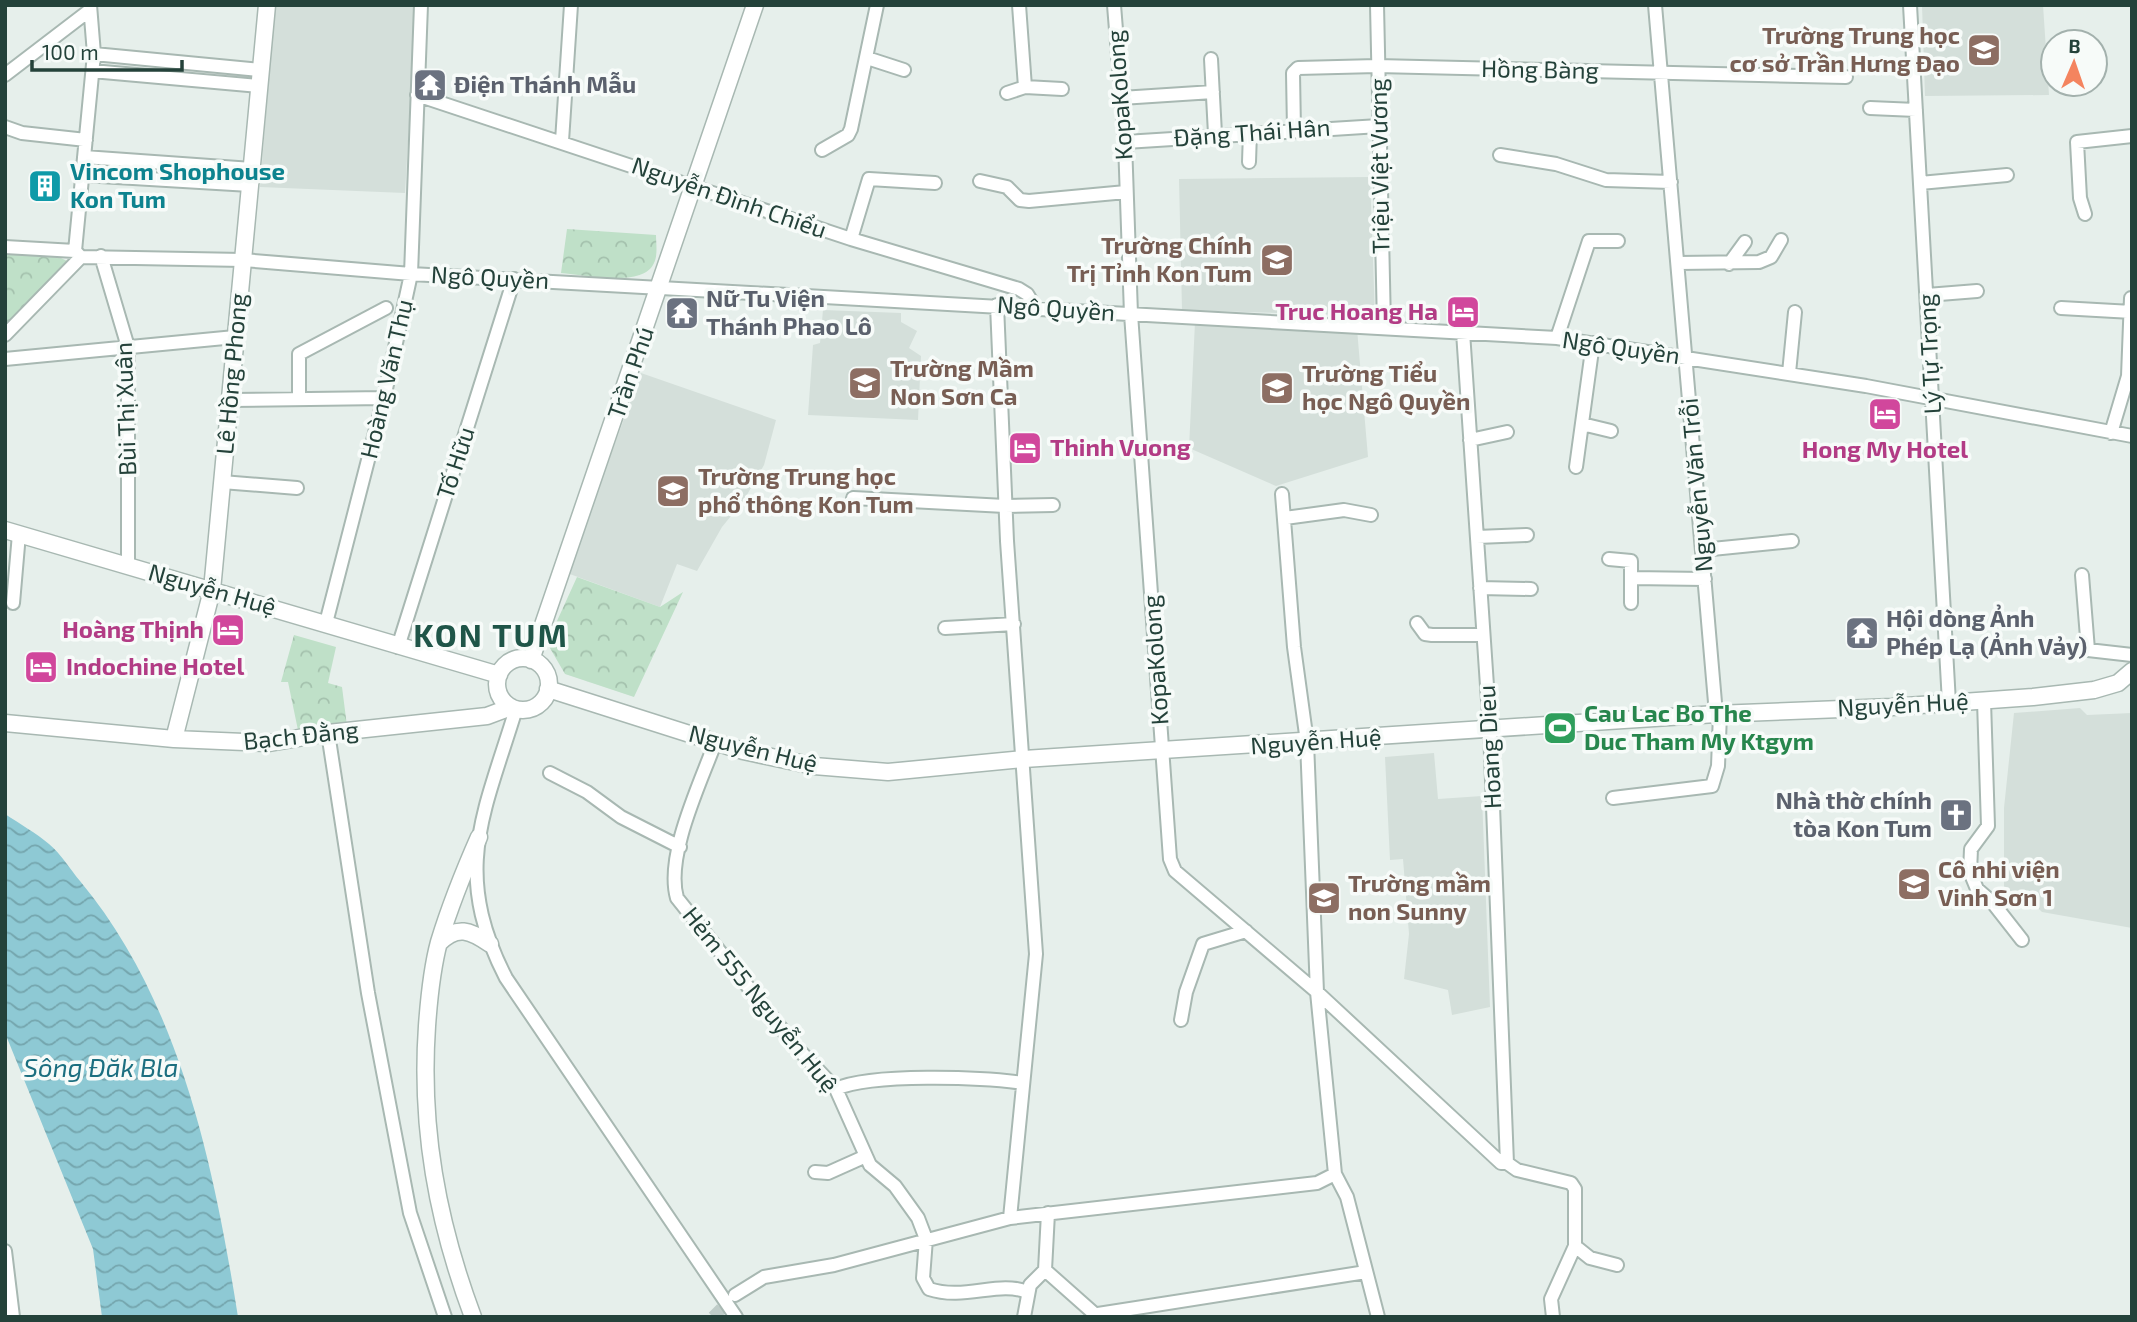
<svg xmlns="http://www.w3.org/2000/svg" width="2137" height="1322" viewBox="0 0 2137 1322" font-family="'Exo 2',sans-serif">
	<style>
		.built { fill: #d4dfda }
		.park { fill: url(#park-crowns) }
		.water { fill: url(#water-waves) }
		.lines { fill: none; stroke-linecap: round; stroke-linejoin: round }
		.minor-tunnel { stroke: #bfccc8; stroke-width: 12; stroke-dasharray: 12 6; stroke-linecap: butt }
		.minor-casing { stroke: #a8b8b2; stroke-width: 16 }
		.tertiary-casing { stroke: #a8b8b2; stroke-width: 19 }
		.minor { stroke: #fff; stroke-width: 12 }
		.tertiary { stroke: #fff; stroke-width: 16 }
		.labels { text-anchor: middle; stroke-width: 7; stroke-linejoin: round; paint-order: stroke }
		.education-label { font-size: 24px; font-weight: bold; fill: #785e54; stroke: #f7fbf9; text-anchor: start }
		.street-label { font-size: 24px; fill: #24423a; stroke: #f7fbf9 }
		.worship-label { font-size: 24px; font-weight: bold; fill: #5b616d; stroke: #f7fbf9; text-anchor: start }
		.culture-label { font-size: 24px; font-weight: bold; fill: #0d838f; stroke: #f7fbf9; text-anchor: start }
		.hotel-label { font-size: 24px; font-weight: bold; fill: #b23c85; stroke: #f7fbf9; text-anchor: end }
		.leisure-label { font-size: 24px; font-weight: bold; fill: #27864d; stroke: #f7fbf9; text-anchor: start }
		.water-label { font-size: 26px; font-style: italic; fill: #1c6f80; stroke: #f7fbf9 }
		.district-label { font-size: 32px; font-weight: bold; letter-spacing: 2px; fill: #1f5548; stroke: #f7fbf9 }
	</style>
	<defs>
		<pattern id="park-crowns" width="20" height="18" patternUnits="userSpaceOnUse" patternTransform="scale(1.75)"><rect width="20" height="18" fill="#bfe0c8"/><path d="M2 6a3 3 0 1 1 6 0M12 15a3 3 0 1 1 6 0" fill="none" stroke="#a4c1ad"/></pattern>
		<pattern id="water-waves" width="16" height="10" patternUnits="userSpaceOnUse" patternTransform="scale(1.75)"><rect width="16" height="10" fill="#8ec9d4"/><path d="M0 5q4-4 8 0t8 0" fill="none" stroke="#74a5ad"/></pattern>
	</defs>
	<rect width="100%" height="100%" fill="#e6efeb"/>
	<path class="built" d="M275 5H416L405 193 260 187Z
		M1922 5H2043L2049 95 1925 96Z
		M1370 177 1375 316 1182 310 1179 179Z
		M823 310 901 313V322L917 331 909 348 921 356 918 420 808 415 813 345 820 343Z
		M1195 322 1357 329 1368 457 1276 486 1189 448Z
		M641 373 776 420 764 465 744 500 722 527 697 571 677 564 660 607 567 573Z
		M2080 708 2087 715 2132 713V928L2042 912 2027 897 2004 901V808L2014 713Z
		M1434 753 1438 799 1482 796 1490 1007 1452 1015 1448 990 1404 979 1409 934 1403 859 1390 860 1385 757Z"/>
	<path class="park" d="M567 229 656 235C656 243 658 255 654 263 644 288 584 275 561 273Z
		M5 253 59 257 67 261V266L5 326Z
		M577 577 660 607 683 592 634 697 565 674 547 643Z
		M294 635 336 647 328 683 342 687 347 726 299 735 288 682H281Z"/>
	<path class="water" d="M5 814C20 824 36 833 49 844 61 854 70 869 80 881 180 1001 214 1166 238 1317H102L93 1249 5 1033Z"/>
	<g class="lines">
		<path class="minor-tunnel" d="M713 1317 732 1298"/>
		<g class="minor-casing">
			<path id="minor" d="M1019 5 1025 87
				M1114 5 1125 142 1131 314 1170 859 1175 871 1317 992 1501 1163H1507L1517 1170 1571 1183 1575 1189V1246L1551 1299 1553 1317
				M1377 5 1384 326
				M1655 5 1716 714
				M1910 5 1949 703
				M94 54 260 70
				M867 58 904 70
				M1211 59 1215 134
				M92 71 258 86
				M5 75 90 10
				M1007 93 1025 87 1062 89
				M417 95 851 239 1019 289 1027 294 1035 307
				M1121 98 1213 92
				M1870 108 1916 110
				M5 127 22 133 86 140
				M1294 130 1293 73 1298 68 1377 66 1846 77
				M562 141 571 5
				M1125 142 1379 126
				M822 150 848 135 851 129 877 5
				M1500 155 1556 164 1606 180 1671 182
				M84 157 252 169
				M1249 162 1250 132
				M83 175 250 185
				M980 181 1007 187 1020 200 1029 201 1126 192
				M1920 183 2007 175
				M2085 214 2080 198 2077 142 2132 136
				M851 239 869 179 935 183
				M5 247 75 251
				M101 256 128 347V566
				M81 257 75 251 94 54 90 5
				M1678 263 1759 262 1771 257 1781 240
				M1729 264 1745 242
				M1927 295 1977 291
				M997 305 1007 541 1036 954 1010 1218
				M2061 308 2132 312
				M1463 332 1490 730 1507 1163
				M5 335 81 257 243 260 411 274 1557 338 1866 386 2132 436
				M1557 338 1589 241H1618
				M5 359 235 337
				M1789 373 1795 312
				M299 399V354L386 308
				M229 400 384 398
				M1582 424 1611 431
				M2111 433 2128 376 2131 298
				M1470 440 1507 432
				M1576 467 1593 343
				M222 482 297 488
				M1282 494 1294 647 1307 742 1317 992 1335 1174 1347 1197 1378 1317
				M853 498 1005 506 1053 505
				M1285 518 1344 510 1371 515
				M1477 537 1527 535
				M1702 550 1792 541
				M1609 559 1631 561V603
				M2082 575 2088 650 2132 655
				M1631 578 1705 579
				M1480 588 1531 589
				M13 603 19 534
				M326 623 384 398 411 274 421 5
				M1417 623 1425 634 1432 635H1483
				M945 628 1014 624
				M398 647 514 279
				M1984 701 1988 826 1971 849 1970 872 1977 889 1993 903 2022 940
				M516 709C484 814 451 871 506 978L736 1317
				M328 733 368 993 410 1213 445 1317
				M715 743C700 784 665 856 677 898L797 1048 836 1089 870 1165 895 1186 918 1218 926 1239 923 1278 929 1289C965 1301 999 1280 1027 1292
				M550 773 587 792 621 817 680 847
				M1613 798 1712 786 1718 766 1720 714
				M1181 1020 1186 992 1203 944 1246 931
				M836 1089C871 1073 982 1077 1023 1083
				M815 1172 828 1173 866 1156
				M1048 1213 1045 1270 1098 1317
				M1575 1246 1590 1258 1617 1265
				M5 1251 13 1317
				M735 1295 764 1277 834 1265 1010 1218 1317 1183 1335 1174
				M1098 1314 1366 1272
				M1024 1317 1030 1285 1045 1270"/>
		</g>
		<g class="tertiary-casing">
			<path id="tertiary" d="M5 530 499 675
				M497 684a26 26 0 1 1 52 0a26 26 0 1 1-52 0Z
				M531 660 755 5
				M548 689 743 751 814 766 888 772 1024 759 1716 714 1892 707 2033 697 2094 690 2118 683 2132 671
				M5 723 174 739 269 743 328 733 487 716 511 707
				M174 739 212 590 267 5
				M439 943C457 925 470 930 490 944
				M473 1317C437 1221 420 1127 427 1026 429 998 432 968 439 942 450 906 464 871 479 837"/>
		</g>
		<use href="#minor" class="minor"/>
		<use href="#tertiary" class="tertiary"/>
	</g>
	<defs>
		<g id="school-square" transform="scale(1.75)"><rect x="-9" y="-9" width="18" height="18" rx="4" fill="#8d6e63" stroke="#f7fbf9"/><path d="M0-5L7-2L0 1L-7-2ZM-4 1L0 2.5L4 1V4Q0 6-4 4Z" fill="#fff"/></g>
		<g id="temple-square" transform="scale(1.75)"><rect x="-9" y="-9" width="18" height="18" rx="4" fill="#6b7280" stroke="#f7fbf9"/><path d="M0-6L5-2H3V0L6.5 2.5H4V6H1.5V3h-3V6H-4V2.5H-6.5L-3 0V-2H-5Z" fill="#fff"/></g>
		<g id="building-square" transform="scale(1.75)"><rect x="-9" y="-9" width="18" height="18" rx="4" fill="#0f9aa8" stroke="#f7fbf9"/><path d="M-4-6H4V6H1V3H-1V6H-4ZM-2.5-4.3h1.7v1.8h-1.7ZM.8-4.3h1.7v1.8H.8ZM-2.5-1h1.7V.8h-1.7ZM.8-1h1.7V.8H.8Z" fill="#fff"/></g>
		<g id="hotel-square" transform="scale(1.75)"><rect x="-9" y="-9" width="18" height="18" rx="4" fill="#d1479c" stroke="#f7fbf9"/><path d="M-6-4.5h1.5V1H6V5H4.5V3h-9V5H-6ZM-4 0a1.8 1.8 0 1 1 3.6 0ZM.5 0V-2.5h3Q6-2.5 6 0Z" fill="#fff"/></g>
		<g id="stadium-square" transform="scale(1.75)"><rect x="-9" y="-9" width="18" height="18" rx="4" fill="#2e9e5b" stroke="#f7fbf9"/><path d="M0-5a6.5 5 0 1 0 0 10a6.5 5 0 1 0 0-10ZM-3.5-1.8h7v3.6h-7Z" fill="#fff"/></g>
		<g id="church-square" transform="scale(1.75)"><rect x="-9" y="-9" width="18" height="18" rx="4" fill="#6b7280" stroke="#f7fbf9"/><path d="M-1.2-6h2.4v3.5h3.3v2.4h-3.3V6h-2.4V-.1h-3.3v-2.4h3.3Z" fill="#fff"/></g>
	</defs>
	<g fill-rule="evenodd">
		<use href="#school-square" x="1984" y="50"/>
		<use href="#temple-square" x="430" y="85"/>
		<use href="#building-square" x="45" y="186"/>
		<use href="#school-square" x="1277" y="260"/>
		<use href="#hotel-square" x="1463" y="312"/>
		<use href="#temple-square" x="682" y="313"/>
		<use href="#school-square" x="865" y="383"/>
		<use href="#school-square" x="1277" y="388"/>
		<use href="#hotel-square" x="1885" y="414"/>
		<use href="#hotel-square" x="1025" y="448"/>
		<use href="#school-square" x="673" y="491"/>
		<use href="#hotel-square" x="228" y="630"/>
		<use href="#temple-square" x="1862" y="633"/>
		<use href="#hotel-square" x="41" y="667"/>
		<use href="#stadium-square" x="1560" y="728"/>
		<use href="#church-square" x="1956" y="815"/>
		<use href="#school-square" x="1914" y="884"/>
		<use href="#school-square" x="1324" y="898"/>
	</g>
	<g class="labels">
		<g class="education-label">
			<text x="1960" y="44" text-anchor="end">Trường Trung học<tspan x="1960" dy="28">cơ sở Trần Hưng Đạo</tspan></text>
			<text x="1252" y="254" text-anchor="end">Trường Chính<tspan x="1252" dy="28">Trị Tỉnh Kon Tum</tspan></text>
			<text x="890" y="377">Trường Mầm<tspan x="890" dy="28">Non Sơn Ca</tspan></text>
			<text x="1302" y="382">Trường Tiểu<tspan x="1302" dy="28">học Ngô Quyền</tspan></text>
			<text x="698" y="485">Trường Trung học<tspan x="698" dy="28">phổ thông Kon Tum</tspan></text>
			<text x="1938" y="878">Cô nhi viện<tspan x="1938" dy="28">Vinh Sơn 1</tspan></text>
			<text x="1348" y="892">Trường mầm<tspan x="1348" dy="28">non Sunny</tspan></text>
		</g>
		<g class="street-label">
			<text transform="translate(1540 70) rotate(1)" y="8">Hồng Bàng</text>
			<text transform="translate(1120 95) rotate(-94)" y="8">KopaKolong</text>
			<text transform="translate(1252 133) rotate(-4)" y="8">Đặng Thái Hân</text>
			<text transform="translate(1380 166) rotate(-91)" y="8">Triệu Việt Vương</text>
			<text transform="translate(729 198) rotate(19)" y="8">Nguyễn Đình Chiểu</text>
			<text transform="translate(490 278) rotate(3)" y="8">Ngô Quyền</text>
			<text transform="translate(1056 309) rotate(4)" y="8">Ngô Quyền</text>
			<text transform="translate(1621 348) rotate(8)" y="8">Ngô Quyền</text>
			<text transform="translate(1930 354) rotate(-93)" y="8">Lý Tự Trọng</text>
			<text transform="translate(631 373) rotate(-71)" y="8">Trần Phú</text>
			<text transform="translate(232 374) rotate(-85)" y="8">Lê Hồng Phong</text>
			<text transform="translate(387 379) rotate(-77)" y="8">Hoàng Văn Thụ</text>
			<text transform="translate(126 409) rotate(-92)" y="8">Bùi Thị Xuân</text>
			<text transform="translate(456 463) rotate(-72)" y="8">Tố Hữu</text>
			<text transform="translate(1697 485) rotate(-95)" y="8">Nguyễn Văn Trỗi</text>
			<text transform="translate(212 590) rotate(16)" y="8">Nguyễn Huệ</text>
			<text transform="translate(1156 660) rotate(-94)" y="8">KopaKolong</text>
			<text transform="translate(1903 705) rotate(-3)" y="8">Nguyễn Huệ</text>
			<text transform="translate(301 736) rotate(-6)" y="8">Bạch Đằng</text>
			<text transform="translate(1316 742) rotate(-4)" y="8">Nguyễn Huệ</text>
			<text transform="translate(1490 747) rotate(-93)" y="8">Hoang Dieu</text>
			<text transform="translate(753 749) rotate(14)" y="8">Nguyễn Huệ</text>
			<text transform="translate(760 1000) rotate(51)" y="8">Hẻm 555 Nguyễn Huệ</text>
		</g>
		<g class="worship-label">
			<text x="454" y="93">Điện Thánh Mẫu</text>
			<text x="706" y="307">Nữ Tu Viện<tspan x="706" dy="28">Thánh Phao Lô</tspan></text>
			<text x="1886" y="627">Hội dòng Ảnh<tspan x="1886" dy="28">Phép Lạ (Ảnh Vảy)</tspan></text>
			<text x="1932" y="809" text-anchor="end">Nhà thờ chính<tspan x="1932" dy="28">tòa Kon Tum</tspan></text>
		</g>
		<g class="culture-label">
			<text x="70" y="180">Vincom Shophouse<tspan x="70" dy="28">Kon Tum</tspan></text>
		</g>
		<g class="hotel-label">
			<text x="1438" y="320">Truc Hoang Ha</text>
			<text x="1050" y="456" text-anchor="start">Thinh Vuong</text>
			<text x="1885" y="458" text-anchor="middle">Hong My Hotel</text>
			<text x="204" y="638">Hoàng Thịnh</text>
			<text x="66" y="675" text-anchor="start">Indochine Hotel</text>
		</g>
		<g class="leisure-label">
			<text x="1584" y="722">Cau Lac Bo The<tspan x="1584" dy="28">Duc Tham My Ktgym</tspan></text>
		</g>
		<g class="water-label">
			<text x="101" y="1077">Sông Đăk Bla</text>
		</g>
		<g class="district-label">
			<text x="491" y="647">KON TUM</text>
		</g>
	</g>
	<rect width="2137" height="1322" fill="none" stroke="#24423a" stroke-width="14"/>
	<g transform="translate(2074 63) rotate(2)"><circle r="33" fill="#f7fbf9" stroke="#a3b1ad" stroke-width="2"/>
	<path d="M0-5L12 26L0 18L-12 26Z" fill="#f4845f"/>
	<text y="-10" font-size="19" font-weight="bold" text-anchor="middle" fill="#24423a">B</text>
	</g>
	<path d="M32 60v10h150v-10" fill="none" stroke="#24423a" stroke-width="3.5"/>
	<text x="42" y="60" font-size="21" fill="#24423a" stroke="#f7fbf9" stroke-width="5" paint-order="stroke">100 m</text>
</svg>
